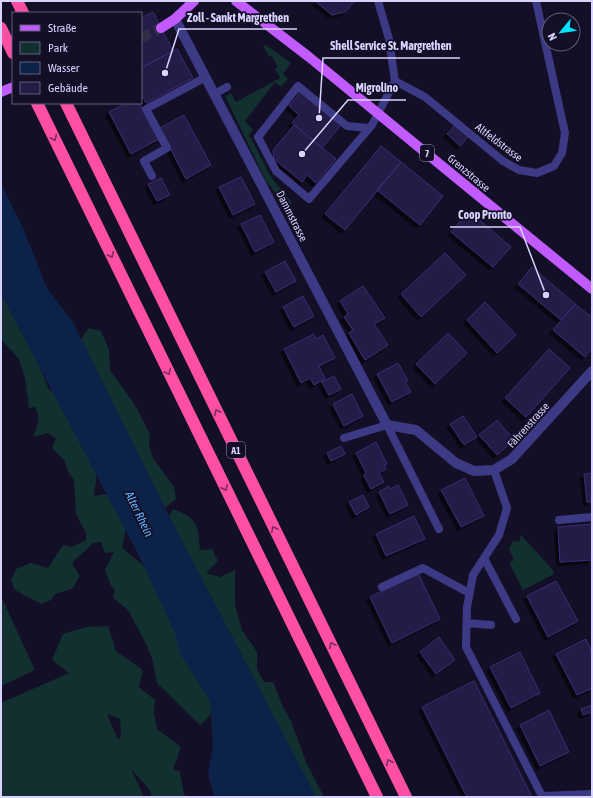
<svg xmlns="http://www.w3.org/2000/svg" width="593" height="798" viewBox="0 0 593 798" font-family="'Asap Condensed',sans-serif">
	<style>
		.green { fill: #12302f; fill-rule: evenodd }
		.water { fill: #0c2248 }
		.building { fill: #241b47; stroke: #3b2d73; filter: url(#shadow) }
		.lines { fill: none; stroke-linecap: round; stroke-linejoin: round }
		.primary-tunnel { stroke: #312d47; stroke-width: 10; stroke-dasharray: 10 5; stroke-linecap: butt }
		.service { stroke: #3d3a85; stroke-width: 8 }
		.minor { stroke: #3d3a85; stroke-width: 10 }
		.primary { stroke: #c25bff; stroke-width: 10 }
		.motorway { stroke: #ff4fa3; stroke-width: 12 }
		.oneway { stroke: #7d2c5e }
		.labels { text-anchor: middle; stroke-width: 3.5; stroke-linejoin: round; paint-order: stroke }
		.shield { fill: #130f26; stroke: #9e99be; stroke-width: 1 }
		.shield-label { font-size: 10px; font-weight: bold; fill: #d9d4ff }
		.street-label { font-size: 11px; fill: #d9d4ff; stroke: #130f26 }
		.water-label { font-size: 12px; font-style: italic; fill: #62b6ff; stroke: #130f26 }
		.leader { fill: none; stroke: #d9d4ff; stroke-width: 1.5 }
		.callout-dot { fill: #d9d4ff; stroke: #130f26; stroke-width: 1.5 }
		.callout-label { font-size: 12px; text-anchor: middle; font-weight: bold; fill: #d9d4ff; stroke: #130f26; stroke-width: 3.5; stroke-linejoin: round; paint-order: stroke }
	</style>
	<defs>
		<filter id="shadow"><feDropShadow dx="-3.5" dy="3.5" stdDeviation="0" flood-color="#0009"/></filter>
	</defs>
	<rect width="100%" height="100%" fill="#130f26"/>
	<path class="green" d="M266 45 291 63 283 74 288 79 281 87 275 82 245 121 253 130 249 135 271 177 292 203 288 209 266 181 225 96 231 93 236 102 280 78 275 68 278 67 272 56 269 57 263 46Z
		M1 270 49 390 61 395 98 465 94 496 108 494 126 527 122 548 150 571 211 699V715L200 725 157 683 152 658 145 642 128 610 113 598 115 590 111 586 105 570 114 552 105 553 101 542 93 543 72 563 80 576 72 589 55 594 51 600 41 604 15 590 11 580 16 569 31 563 48 568 63 545 72 547 86 540V533L76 514 74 480 68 472 65 461 52 448 56 438 47 433 33 437C38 425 41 419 35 407L29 408 25 378 19 359 1 339Z
		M89 328 101 331 109 350 110 370 135 405 150 435 149 445 153 458 174 487 176 499 165 508 81 339Z
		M173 509C198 519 198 524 200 550L212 549 218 561 206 573 220 577 235 570V605L242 630 257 652V669L264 682H273L283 707 291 721 306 762 324 797H295L299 765 169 517Z
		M521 535 552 569 554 574 523 590 509 563 514 560 509 549 513 541 519 542Z
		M1 596 35 670 1 686Z
		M108 626 116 651 143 670 139 687 155 700 154 713 157 729 181 747 173 769 180 772 184 795 193 797H152L149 789 131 769 144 797H1V703L69 673 52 660 63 634 87 627ZM107 714 120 719 121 736 118 740Z"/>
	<path class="water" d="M1 183 23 228 47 288 73 322 165 508 316 797H214L208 774 213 745 210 701 180 653 175 633 138 554 1 294Z"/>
	<path class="building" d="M315 1H355L345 12 332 15Z
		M153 12 173 51 141 68V18Z
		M177 49 193 78 146 103 141 93V68Z
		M304 87 344 121 322 148 292 123 299 115 289 106Z
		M126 103H139L159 139 131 154 109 112Z
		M184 115 211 165 186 179 160 128Z
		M457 123 470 134 460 146 447 134Z
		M294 125 336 159 316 183 307 175 302 182 274 159 273 150Z
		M381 146 401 162 345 230 325 214Z
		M401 162 443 196 420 225 377 190Z
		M241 177 255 204 233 215 219 187Z
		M161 178 170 195 157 201 148 184Z
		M469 211 511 247 493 267 451 232Z
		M260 215 274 242 255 252 241 224Z
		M445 253 466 275 421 317 401 294Z
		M285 261 296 281 276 292 265 272Z
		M532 267 575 304 561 320 518 284Z
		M363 286 385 318 374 324 388 345 365 360 349 333 353 330 344 317 348 314 340 301Z
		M303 296 314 316 294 327 283 307Z
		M485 302 516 335 497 353 467 320Z
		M575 304 590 316 592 314V348L585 357 553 330Z
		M448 333 467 353 435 384 416 364Z
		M314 334 316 339 323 335 335 358 319 366 325 379 314 385 310 378 301 383 284 349Z
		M549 349 570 368 526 417 505 398Z
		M398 363 408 381 405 382 411 392 392 402 377 374Z
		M334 376 341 389 329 395 322 382Z
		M352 394 363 416 344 426 333 404Z
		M463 416 477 437 464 445 450 424Z
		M497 420 514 440 497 455 479 435Z
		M376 442 387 464 384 465 386 469 379 473 384 482 371 489 364 475 366 473 356 453Z
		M341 446 345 454 331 461 327 453Z
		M592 473V502H587L584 474Z
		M465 478 484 516 461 527 441 490Z
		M398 485 408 505 390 514 379 492 389 486 390 489Z
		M363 495 369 507 356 515 349 502Z
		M414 516 425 539 386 556 376 534Z
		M592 524V560L560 562 558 527Z
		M418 573 440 619 392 643 370 597Z
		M556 581 578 621 548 637 527 596Z
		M439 637 455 660 436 674 420 652Z
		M586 639 592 652V688L577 695 556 654Z
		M520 652 540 693 511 708 490 667Z
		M474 681 532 797H467L422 707Z
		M592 705V712L583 715 581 709Z
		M549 710 569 752 540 766 520 725Z"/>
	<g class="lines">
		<path class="primary-tunnel" d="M141 38 161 28"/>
		<path class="service" d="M395 81 425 97 503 161 519 170 537 173 554 166 562 153 565 133 536 1
			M214 94 227 87
			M369 128 347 126 298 86 258 137 276 171 309 199 372 125 395 81 389 39 378 1
			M152 176 144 161 167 148 146 109 206 77
			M344 438 387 425 439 529
			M494 470 507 508 499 535 473 575 467 607 466 647 542 796 592 794
			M559 520 592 517
			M484 558 516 619
			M382 587 423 568 469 593
			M467 623 491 625"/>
		<path class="minor" d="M175 19 387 425 416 430 456 463 474 471 494 470 512 459 592 371"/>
		<path class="primary" d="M236 1 309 57 592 289
			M161 28 175 19 194 1
			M1 92 13 87"/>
		<path class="motorway" d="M17 1 23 13
			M1 28 13 53
			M37 103 377 797
			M66 103 406 797"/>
	</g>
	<defs><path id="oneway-chevron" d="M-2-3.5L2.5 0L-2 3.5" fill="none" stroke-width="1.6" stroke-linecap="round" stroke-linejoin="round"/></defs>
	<g class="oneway">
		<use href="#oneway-chevron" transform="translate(54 138) rotate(64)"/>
		<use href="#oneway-chevron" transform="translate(111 255) rotate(64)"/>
		<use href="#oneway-chevron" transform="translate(168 372) rotate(64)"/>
		<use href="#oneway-chevron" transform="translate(217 412) rotate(-116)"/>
		<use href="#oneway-chevron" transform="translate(225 488) rotate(64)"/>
		<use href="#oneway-chevron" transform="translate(274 529) rotate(-116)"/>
		<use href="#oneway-chevron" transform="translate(332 645) rotate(-116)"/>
		<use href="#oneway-chevron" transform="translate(389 762) rotate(-116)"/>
	</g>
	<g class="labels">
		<g class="shield">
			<rect x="420" y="145" width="14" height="16" rx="3"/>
			<rect x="227" y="442" width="18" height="16" rx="3"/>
		</g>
		<g class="shield-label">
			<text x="427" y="157">7</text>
			<text x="236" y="454">A1</text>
		</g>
		<g class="street-label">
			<text transform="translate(499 142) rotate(37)" y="4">Altfeldstrasse</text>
			<text transform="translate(469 173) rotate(40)" y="4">Grenzstrasse</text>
			<text transform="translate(292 216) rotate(63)" y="4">Dammstrasse</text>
			<text transform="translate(528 425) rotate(-48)" y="4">Fährenstrasse</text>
		</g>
		<g class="water-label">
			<text transform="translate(139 514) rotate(64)" y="4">Alter Rhein</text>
		</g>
	</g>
	<path class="leader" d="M165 73L179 29H297M319 118L323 58H460M302 154L348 100H406M546 295L520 227H450"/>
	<g class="callout-dot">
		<circle cx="165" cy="73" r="4"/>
		<circle cx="319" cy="118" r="4"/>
		<circle cx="302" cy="154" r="4"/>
		<circle cx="546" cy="295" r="4"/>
	</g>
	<g class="callout-label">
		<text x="238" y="22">Zoll - Sankt Margrethen</text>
		<text x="391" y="50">Shell Service St. Margrethen</text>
		<text x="377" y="92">Migrolino</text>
		<text x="485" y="219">Coop Pronto</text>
	</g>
	<rect width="593" height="798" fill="none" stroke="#d9d4ff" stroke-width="4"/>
	<rect x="12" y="12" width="130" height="92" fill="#130f26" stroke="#625e7d"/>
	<rect x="20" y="25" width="20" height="6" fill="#c25bff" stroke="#625e7d"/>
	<text x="48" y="32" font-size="12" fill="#d9d4ff">Straße</text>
	<rect x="20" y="42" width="20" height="12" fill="#12302f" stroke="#625e7d"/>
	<text x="48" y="52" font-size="12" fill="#d9d4ff">Park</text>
	<rect x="20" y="62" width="20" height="12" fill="#0c2248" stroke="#625e7d"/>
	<text x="48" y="72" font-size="12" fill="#d9d4ff">Wasser</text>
	<rect x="20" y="82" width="20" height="12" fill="#241b47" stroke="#625e7d"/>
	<text x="48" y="92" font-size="12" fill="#d9d4ff">Gebäude</text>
	<g transform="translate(561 32) rotate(241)"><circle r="19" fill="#130f26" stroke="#625e7d"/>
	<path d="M0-3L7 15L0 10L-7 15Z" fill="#00e5ff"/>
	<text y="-6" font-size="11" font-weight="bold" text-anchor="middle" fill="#d9d4ff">N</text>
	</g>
</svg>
